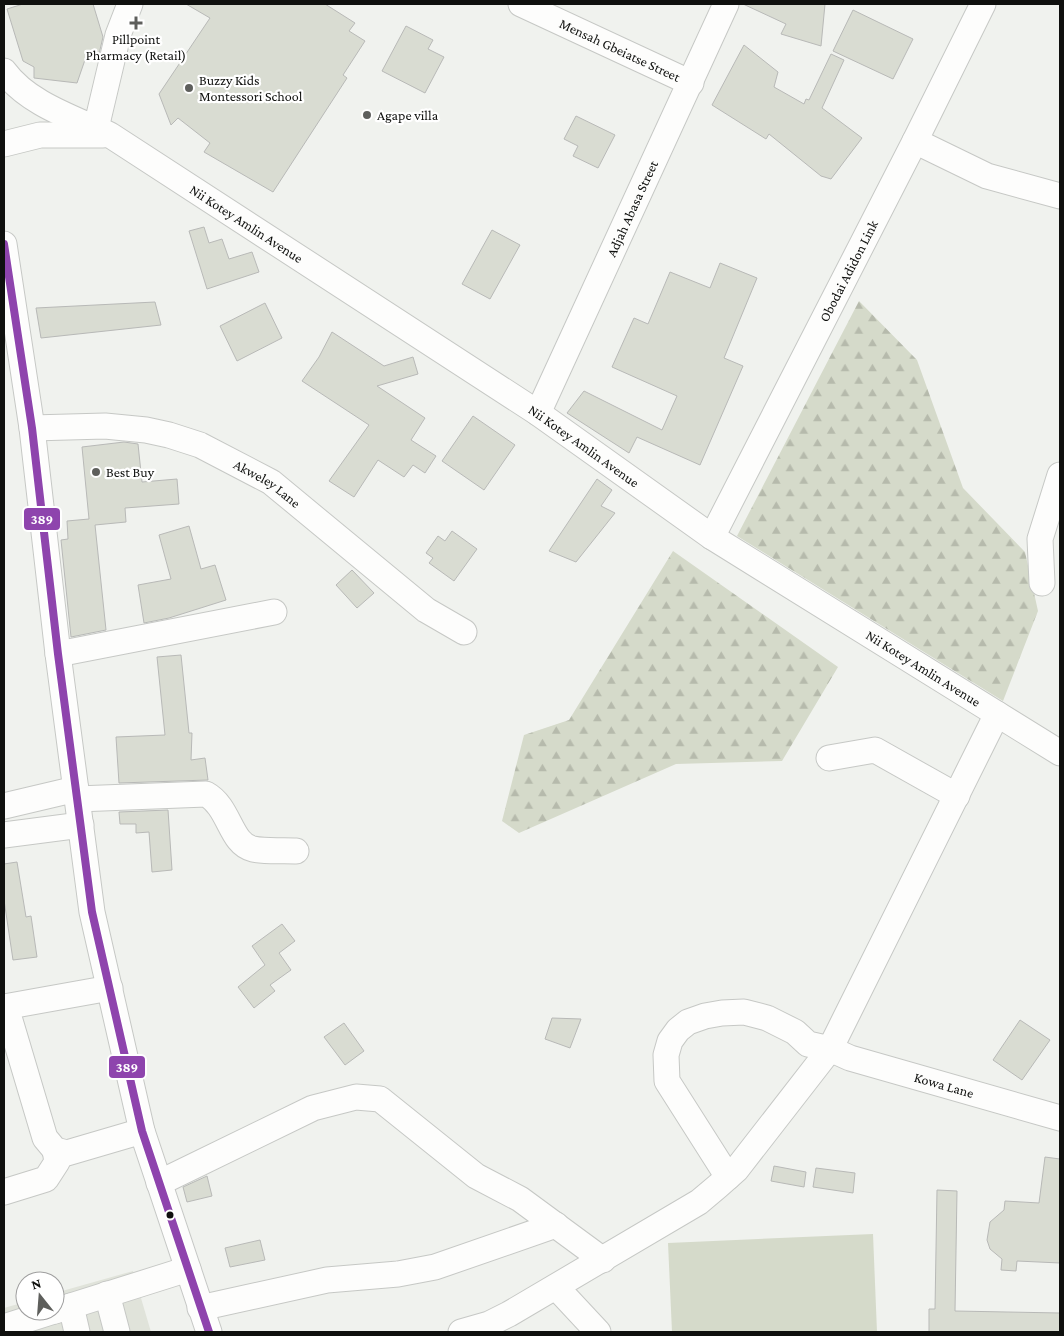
<svg xmlns="http://www.w3.org/2000/svg" width="1064" height="1336" viewBox="0 0 1064 1336" font-family="'Crimson Pro',serif">
	<style>
		.built { fill: #e0e3da }
		.grass { fill: #d5daca }
		.forest { fill: url(#forest-firs) }
		.building { fill: #d9dcd2; stroke: #b8b9b7 }
		.lines { fill: none; stroke-linecap: round; stroke-linejoin: round }
		.minor-casing { stroke: #c6c8c5; stroke-width: 27 }
		.minor { stroke: #fdfdfc; stroke-width: 25 }
		.bus-1-casing { stroke: #fff; stroke-width: 11 }
		.bus-1 { stroke: #8e44ad; stroke-width: 8 }
		.poi-dot { fill: #5e5f5c; stroke: #fff; stroke-width: 2 }
		.bus-dot { fill: #0f100e; stroke: #fff; stroke-width: 2 }
		.labels { text-anchor: middle; stroke-width: 4.5; stroke-linejoin: round; paint-order: stroke }
		.poi-label { font-size: 14px; fill: #0f100e; stroke: #fff; text-anchor: start }
		.street-label { font-size: 14px; fill: #0f100e; stroke: #fff }
		.line-badge { stroke: #fff; stroke-width: 2 }
		.badge-label { font-size: 14px; text-anchor: middle; font-weight: bold; fill: #fff }
	</style>
	<defs>
		<pattern id="forest-firs" width="22" height="20" patternUnits="userSpaceOnUse" patternTransform="scale(1.25)"><rect width="22" height="20" fill="#d5daca"/><path d="M5 1l3.5 6h-7zM16 11l3.5 6h-7z" fill="#b6baac"/></pattern>
	</defs>
	<rect width="100%" height="100%" fill="#f0f2ee"/>
	<path class="built" d="M133 1271 151 1332H4V1308L25 1302V1311H55V1293Z"/>
	<path class="grass" d="M873 1234 877 1332H672L668 1243Z"/>
	<path class="forest" d="M859 301 917 360 963 488 1025 552 1038 611 1003 701 737 536Z
		M673 551 838 667 782 761 676 764 519 833 502 821 524 735 569 720Z"/>
	<path class="building" d="M23 4H93L103 37 99 54H87L77 83 34 78V67L23 61 7 9Z
		M186 4H325L355 23 349 31 365 41 343 75 347 78 273 192 204 152 210 143 178 118 171 125 159 94 210 18Z
		M743 4H825L821 46 781 34 786 24Z
		M853 10 913 39 893 79 833 51Z
		M406 26 433 40 428 49 444 57 425 93 382 71Z
		M744 45 778 72 774 87 804 104 806 99 809 100 831 54 844 60 822 108 862 138 831 179 821 176 769 134 766 139 712 105Z
		M576 116 615 135 598 168 573 156 578 146 564 139Z
		M204 227 209 243 222 239 229 259 252 252 259 272 207 289 189 231Z
		M492 230 520 245 490 299 462 284Z
		M720 263 757 278 724 358 743 366 700 465 637 437 629 453 567 413 584 391 662 430 677 396 612 367 634 318 648 324 670 272 710 288Z
		M155 302 161 325 41 338 36 308Z
		M265 303 282 338 237 361 220 326Z
		M332 332 384 366 413 357 418 374 377 386 425 418 411 440 436 456 425 473 413 465 404 477 378 460 354 497 329 481 369 425 302 381 319 357Z
		M473 416 515 445 484 490 442 461Z
		M124 442 138 444 142 482 177 479 179 504 125 508 126 522 95 525 106 630 71 637 61 540 68 539 67 521 89 519 82 447Z
		M597 479 612 490 601 506 615 513 576 562 549 551Z
		M189 526 201 569 215 565 226 600 169 618 144 623 138 585 171 579 159 535Z
		M452 531 477 549 454 581 429 563 433 558 426 553 438 536 445 541Z
		M352 570 374 593 357 608 336 585Z
		M181 655 189 733H192L191 760 205 758 208 780 119 783 116 737 165 735 157 657Z
		M168 810 172 870 152 872 149 832 136 833V824H120L119 812Z
		M17 862 26 917 31 916 37 957 13 960 4 900V864Z
		M282 924 295 941 279 953 291 970 270 985 275 991 254 1008 238 987 265 965 252 946Z
		M552 1018 581 1019 570 1048 545 1039Z
		M1020 1020 1050 1040 1022 1080 993 1060Z
		M344 1023 364 1051 345 1065 324 1037Z
		M1045 1157 1060 1159V1263L1017 1261 1016 1271 1001 1270 1002 1259 990 1249 987 1240 990 1222 1004 1210 1005 1201 1039 1203Z
		M774 1166 806 1172 804 1187 771 1181Z
		M816 1168 855 1173 853 1193 813 1187Z
		M207 1176 212 1196 187 1202 183 1187Z
		M937 1190 957 1191 955 1311 1060 1313V1332H929V1309H935Z
		M260 1240 265 1260 230 1267 225 1248Z"/>
	<g class="lines">
		<g class="minor-casing">
			<g id="minor">
				<path id="s1" d="M521 4 691 83"/>
				<path id="s2" d="M4 71C28 104 74 118 110 135L538 413 712 537 1060 753"/>
				<path d="M96 128 118 35 130 4"/>
				<path d="M915 141 987 176 1060 196"/>
				<path d="M4 144 40 135H103"/>
				<path d="M4 244 32 428 58 654 92 912 142 1131 209 1332"/>
				<path id="s3" d="M538 413 726 4"/>
				<path id="s4" d="M32 428 105 426 146 430 169 435 200 445 271 482 426 610 464 632"/>
				<path id="s5" d="M712 537 915 141 983 4"/>
				<path d="M1042 583 1040 539 1060 475"/>
				<path d="M58 654 274 612"/>
				<path d="M829 758 875 750 957 796"/>
				<path d="M77 799 206 794C230 807 230 844 253 849 267 852 282 850 296 851"/>
				<path d="M4 806 76 789"/>
				<path d="M4 835 81 825"/>
				<path d="M4 1007 110 988"/>
				<path d="M6 1007 45 1138 55 1150 67 1153 142 1131"/>
				<path d="M728 1177 667 1081 666 1055 670 1041 678 1030 688 1022 705 1016 722 1013 744 1012 767 1018 795 1032 808 1044 830 1049 997 714"/>
				<path d="M159 1183 313 1108 356 1097 380 1099 476 1176 520 1199 603 1260"/>
				<path d="M4 1192 46 1179 57 1162 55 1150"/>
				<path d="M557 1288 598 1332"/>
				<path d="M107 1294 117 1332"/>
				<path d="M71 1306 77 1332"/>
				<path d="M200 1308 327 1280 398 1274 435 1267 556 1225"/>
				<path d="M55 1311 188 1269"/>
				<path d="M4 1327 54 1311"/>
				<path id="s6" d="M461 1332 489 1324 509 1314 699 1202 718 1186 736 1170 830 1049 850 1058 1060 1118"/>
			</g>
		</g>
		<use href="#minor" class="minor"/>
		<g class="bus-1-casing">
			<path id="bus-1" d="M4 244 32 428 58 654 92 912 142 1131 209 1332"/>
		</g>
		<use href="#bus-1" class="bus-1"/>
	</g>
	<g class="poi-dot">
		<path d="M133.5 15.5h5v5h5v5h-5v5h-5v-5h-5v-5h5z"/>
		<circle cx="189" cy="88" r="5"/>
		<circle cx="367" cy="115" r="5"/>
		<circle cx="96" cy="472" r="5"/>
	</g>
	<circle class="bus-dot" cx="170" cy="1215" r="4.5"/>
	<g class="labels">
		<g class="poi-label">
			<text x="136" y="44" text-anchor="middle">Pillpoint<tspan x="136" dy="16">Pharmacy (Retail)</tspan></text>
			<text x="199" y="85">Buzzy Kids<tspan x="199" dy="16">Montessori School</tspan></text>
			<text x="377" y="120">Agape villa</text>
			<text x="106" y="477">Best Buy</text>
		</g>
		<g class="street-label">
			<text dy="5" stroke="none"><textPath href="#s1" startOffset="109">Mensah Gbeiatse Street</textPath></text>
			<text dy="5" stroke="none"><textPath href="#s3" startOffset="225">Adjah Abasa Street</textPath></text>
			<text dy="5" stroke="none"><textPath href="#s2" startOffset="288">Nii Kotey Amlin Avenue</textPath></text>
			<text dy="5" stroke="none"><textPath href="#s5" startOffset="299">Obodai Adidon Link</textPath></text>
			<text dy="5" stroke="none"><textPath href="#s2" startOffset="692">Nii Kotey Amlin Avenue</textPath></text>
			<text dy="5" stroke="none"><textPath href="#s4" startOffset="248">Akweley Lane</textPath></text>
			<text dy="5" stroke="none"><textPath href="#s2" startOffset="1098">Nii Kotey Amlin Avenue</textPath></text>
			<text dy="5" stroke="none"><textPath href="#s6" startOffset="594">Kowa Lane</textPath></text>
		</g>
	</g>
	<g class="line-badge">
		<rect x="23" y="507" width="38" height="24" rx="5" fill="#8e44ad"/>
		<rect x="108" y="1055" width="38" height="24" rx="5" fill="#8e44ad"/>
	</g>
	<g class="badge-label">
		<text x="42" y="524">389</text>
		<text x="127" y="1072">389</text>
	</g>
	<rect width="1064" height="1336" fill="none" stroke="#0f100e" stroke-width="10"/>
	<g transform="translate(40 1296) rotate(343)"><circle r="24" fill="#ffffff" stroke="#9f9f9f"/>
	<path d="M0-4L9 19L0 12L-9 19Z" fill="#5e5f5c"/>
	<text y="-8" font-size="14" font-weight="bold" text-anchor="middle" fill="#0f100e">N</text>
	</g>
</svg>
